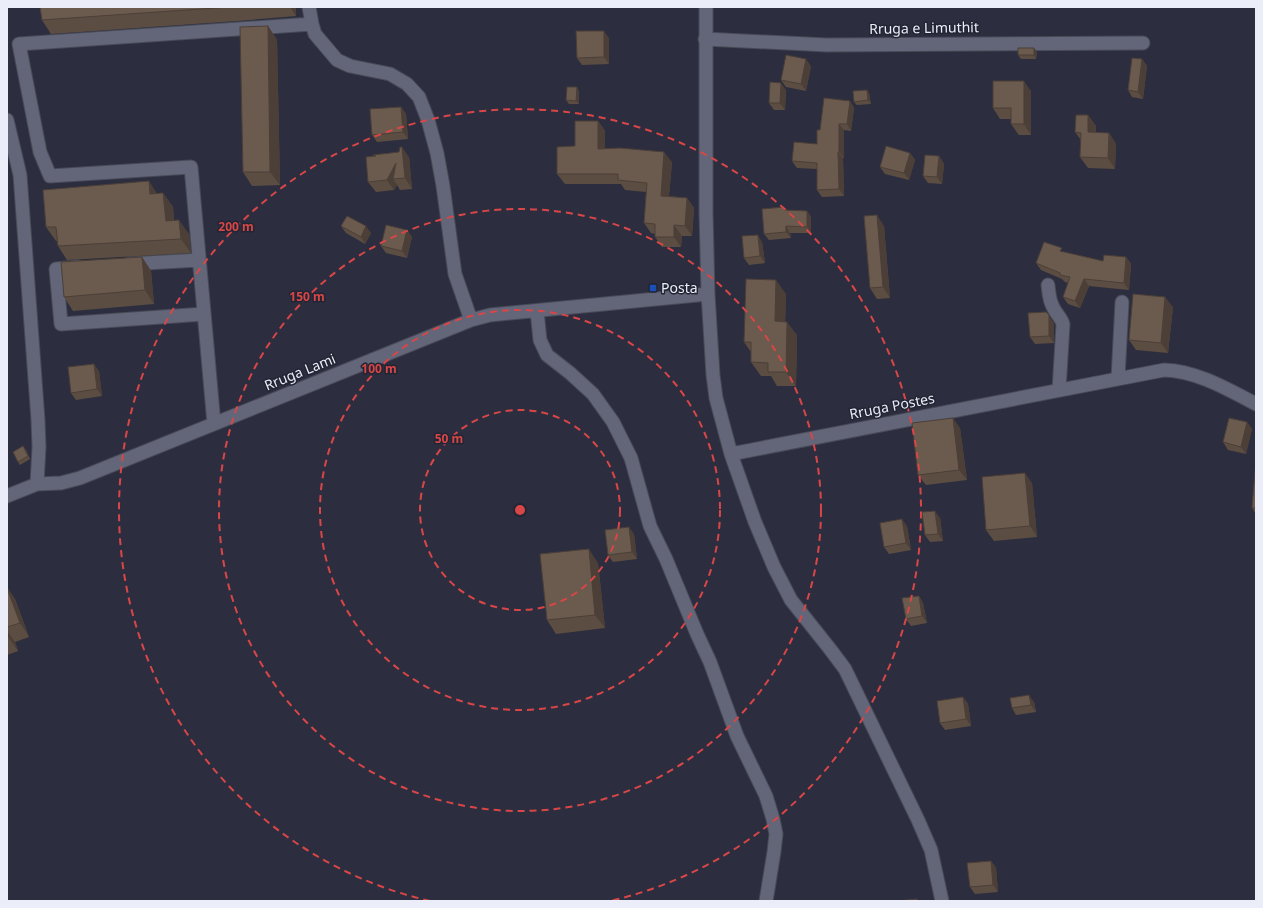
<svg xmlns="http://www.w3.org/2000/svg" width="1263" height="908" viewBox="0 0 1263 908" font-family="'Noto Sans',sans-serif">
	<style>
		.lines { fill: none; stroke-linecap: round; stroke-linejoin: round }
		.minor-casing { stroke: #484a58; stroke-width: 15 }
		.minor { stroke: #636678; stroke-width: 13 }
		.wall { fill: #5c4d43 }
		.shaded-wall { fill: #4b3f37 }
		.building { fill: #6b5a4e; stroke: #4b3f37 }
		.ring { fill: none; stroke: #d94647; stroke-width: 2; stroke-dasharray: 7 5 }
		.transit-dot { fill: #1a4fb4; stroke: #222534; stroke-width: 1.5 }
		.labels { text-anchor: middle; stroke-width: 3; stroke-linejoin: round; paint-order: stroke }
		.street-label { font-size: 14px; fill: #ebedf8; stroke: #222534 }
		.poi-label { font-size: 14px; fill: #ebedf8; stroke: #222534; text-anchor: start }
		.centre { fill: #d94647; stroke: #222534; stroke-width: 2 }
		.ring-label { font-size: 12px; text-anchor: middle; font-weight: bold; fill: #d94647; stroke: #222534; stroke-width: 3; stroke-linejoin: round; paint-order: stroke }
	</style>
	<rect width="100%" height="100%" fill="#2c2e3f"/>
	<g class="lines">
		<g class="minor-casing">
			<path id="minor" d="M309 7 312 24 315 34 337 60 350 66 390 74 407 84 419 97 428 120 437 153 443 186 455 274 471 320
				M706 7V212L708 294 713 375 716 398 731 454 755 522 774 567 791 600 830 649 845 669 918 820 931 850 942 901
				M705 39 827 45 1143 43
				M7 120 20 175 38 420 39 447 37 484
				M129 264 199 260
				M78 267 56 269 61 324 204 314
				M1048 285C1049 293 1049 300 1053 307 1056 314 1061 317 1063 324L1059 390
				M537 311 540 340 547 355 570 373 593 394 613 422 631 458 650 526 666 559 697 634 710 662 737 736 766 796 773 819 776 834 774 852 766 901
				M1118 378 1122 302
				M214 424 191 167 50 176 40 152 19 44 312 24
				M731 454 1164 370C1197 371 1227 389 1256 404
				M7 496 37 484 61 483 80 478 471 320 490 315 708 294"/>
		</g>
		<use href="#minor" class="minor"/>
	</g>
	<path class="wall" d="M40 7H296V16L237 21 51 34 42 20Z
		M268 26 277 40 280 185 252 186 243 172Z
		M609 38V64L582 65 577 58Z
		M1037 52 1036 59H1021L1018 55Z
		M1142 59 1147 66 1143 99 1132 97 1128 90Z
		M811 66 806 91 786 87 781 80Z
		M786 90 785 110H774L769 103Z
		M867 90 869 93 871 104 857 105 854 102Z
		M579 91V104H569L566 100Z
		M1031 91V135H1019L1011 124V119H1000L993 108Z
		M850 101 854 108 851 131 844 130V158H843L844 196 822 197 817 190V169L797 168 792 161 817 144 820 130Z
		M401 107 406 114 408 139 377 142 372 135Z
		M1088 115 1096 126V133H1109L1116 144 1115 169 1088 168 1080 157 1081 140 1075 132Z
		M598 121 605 131V149L672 162 669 196 687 198 694 208 692 236H682L681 247H662L655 237V234L651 233 644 223 646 192 625 190 621 184H565L557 174 575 146Z
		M910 153 915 160 909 180 885 174 880 167Z
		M373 155 409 157 412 189 400 190 397 185 394 190 376 192 368 182 374 156Z
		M939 156 944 164 942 184 928 183 923 176Z
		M163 193 173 207 174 221 189 234 191 253 67 260 58 246 57 241H56L46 227 157 194Z
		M786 210 807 211 811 217V233H790L791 238 769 240 764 234Z
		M341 226 371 233 365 244 346 233Z
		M884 226 890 298 877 299 870 288Z
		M407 230 412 237 407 258 386 253 381 246Z
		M762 242 765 263 749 265 744 258Z
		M1064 252 1103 261 1126 257 1131 264 1129 290 1089 286 1080 308 1068 304 1063 297 1068 283 1065 282 1062 279 1041 270 1036 263Z
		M142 257 151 271 154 304 73 311 64 297Z
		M786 294 785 322 797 335 796 386H777L771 376H761L751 362V352L744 342Z
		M1173 307 1168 353 1136 350 1129 340Z
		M1054 323V343L1035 344 1030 337Z
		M99 371 102 396 76 400 71 393Z
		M1247 422 1252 429 1246 454 1228 450 1223 442Z
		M960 428 967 480 926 485 918 475Z
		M23 446 26 450 30 459 20 465 18 462Z
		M1256 461V514L1252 508Z
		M1032 483 1037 537 994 541 986 530Z
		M940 518 943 541 930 542 925 535Z
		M907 526 911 550 889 554 884 547Z
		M634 534 637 559 613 562 608 555Z
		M598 563 605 628 556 634 547 620Z
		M7 587 15 599 29 637 15 642 18 651 7 655Z
		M919 596 923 603 927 623 911 626 906 619Z
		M963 697 968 704 971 726 945 730 940 723Z
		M1034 702 1036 712 1016 715 1012 708Z
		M991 861 996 868 998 892 975 894 970 887Z"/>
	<path class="shaded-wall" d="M290 7H296V16Z
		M268 26 277 40 280 185 270 172Z
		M604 31 609 38V64L604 57Z
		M1034 48 1037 52 1036 59 1034 55Z
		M806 59 811 66 806 91 801 84Z
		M1142 59 1147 66 1143 99 1138 92Z
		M1024 81 1031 91V135L1024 124Z
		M781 83 786 90 785 110 780 103Z
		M577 87 579 91V104L576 101Z
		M867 90 869 93 871 104 868 100Z
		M850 101 854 108 851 131 847 124Z
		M401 107 406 114 408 139 403 132Z
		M1088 115 1096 126 1095 143 1088 132Z
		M598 121 605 131V159L598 149Z
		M839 124 844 130V158L839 152Z
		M1109 133 1116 144 1115 169 1108 158Z
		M402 147 409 157 412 189 405 178Z
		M664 152 672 162 668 206 661 196Z
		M838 152 843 158 844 196 839 189Z
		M910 153 915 160 909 180 904 173Z
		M939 156 944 164 942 184 937 177Z
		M396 163 393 179 397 185 394 190 387 180Z
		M149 181 158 195 150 194Z
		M163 193 173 207 175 235 166 221Z
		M687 198 694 208 692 236 685 226Z
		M807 211 811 217V233L807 227Z
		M877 215 884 226 890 298 883 287Z
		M179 220 189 234 191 253 181 239Z
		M674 225 682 236 681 247 674 237Z
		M366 226 371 233 365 244 361 237Z
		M786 226 790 233 791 238 786 232Z
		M407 230 412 237 407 258 402 251Z
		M758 235 762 242 765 263 760 256Z
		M142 257 151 271 154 304 145 290Z
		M1126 257 1131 264 1129 290 1124 283Z
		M1084 279 1089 286 1080 308 1075 301Z
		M776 280 786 294 785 335 775 321Z
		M1165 297 1173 307 1168 353 1161 343Z
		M1049 315 1054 323V343L1049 336Z
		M787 322 797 335 796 386 786 372Z
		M94 364 99 371 102 396 97 389Z
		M953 418 960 428 967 480 959 470Z
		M1247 422 1252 429 1246 454 1241 447Z
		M1025 473 1032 483 1037 537 1030 526Z
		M935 511 940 518 943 541 938 534Z
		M902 519 907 526 911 550 906 543Z
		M629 527 634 534 637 559 632 552Z
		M589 549 598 563 605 628 595 615Z
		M7 587 15 599 29 637 20 623 7 588Z
		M919 596 923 603 927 623 922 616Z
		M7 631 15 642 18 651 8 637 7 633Z
		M1029 695 1034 702 1036 712 1031 705Z
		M963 697 968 704 971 726 966 719Z
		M991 861 996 868 998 892 993 885Z"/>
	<path class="building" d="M40 7H230L42 20Z
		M268 26 270 172H243L240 27Z
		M576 31H604V57L577 58Z
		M1018 48H1034V55H1018Z
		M786 55 806 59 801 84 781 80Z
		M1132 58 1142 59 1138 92 1128 90Z
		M993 81H1024V124H1011V108H993Z
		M770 82 781 83 780 103H769Z
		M567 87H577L576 101 566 100Z
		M867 90 868 100 854 102 853 91Z
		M824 98 850 101 847 124H839V152H838L839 189 817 190V163L792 161 794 142 817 144V130H820Z
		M401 107 403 132 372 135 370 109Z
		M1076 115H1088V132L1109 133 1108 158 1080 157 1081 133 1075 132Z
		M575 121H598V149L620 148 664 152 661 196 687 198 685 226 674 225V237H655V224L644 223 647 183 618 180V174H557V147L575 146Z
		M886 146 910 153 904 173 880 167Z
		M400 147H402L405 178 393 179 396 163 387 180 368 182 366 157 376 156 373 155 399 152Z
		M925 155 939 156 937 177 923 176Z
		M149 181 150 194 163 193 166 221 179 220 181 239 58 246 56 227H46L43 190Z
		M784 207V210L807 211V227L786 226V232L764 234 762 209Z
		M877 215 883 287 870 288 864 216Z
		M347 216 366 226 361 237 341 226Z
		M386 225 407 230 402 251 381 246Z
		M758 235 760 256 744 258 742 236Z
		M1044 242 1062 248 1060 251 1103 261 1104 255 1126 257 1124 283 1084 279 1075 301 1063 297 1070 277 1060 275V273L1036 263Z
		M142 257 145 290 64 297 61 262Z
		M746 279 776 280 775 321 787 322 786 372H768V363L751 362V342H744Z
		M1133 294 1165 297 1161 343 1129 340Z
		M1046 312 1049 315V336L1030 337 1028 313Z
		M94 364 97 389 71 393 68 367Z
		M953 418 959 470 918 475 912 423Z
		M1229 418 1247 422 1241 447 1223 442Z
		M23 446 28 456 18 462 13 452Z
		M1256 461V508H1252Z
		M1025 473 1030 526 986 530 982 477Z
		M935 511 938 534 925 535 922 512Z
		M902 519 906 543 884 547 880 523Z
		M629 527 632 552 608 555 605 530Z
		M589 549 595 615 547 620 540 554Z
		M7 588 20 623 7 627Z
		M919 596 922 616 906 619 902 598Z
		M1029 695 1031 705 1012 708 1010 698Z
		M963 697 966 719 940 723 937 701Z
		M991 861 993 885 970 887 967 863Z
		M917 899V901H897Z"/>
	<g class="ring">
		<circle cx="520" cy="510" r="100"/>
		<circle cx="520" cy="510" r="200"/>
		<circle cx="520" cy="510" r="301"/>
		<path d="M430 901A401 401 0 1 1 610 901"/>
	</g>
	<rect class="transit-dot" x="649" y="284" width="8" height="8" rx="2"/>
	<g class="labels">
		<g class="street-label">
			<text transform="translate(924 28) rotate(-1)" y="5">Rruga e Limuthit</text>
			<text transform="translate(300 372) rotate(-22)" y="5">Rruga Lami</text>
			<text transform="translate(892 406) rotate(-11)" y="5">Rruga Postes</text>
		</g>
		<g class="poi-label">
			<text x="661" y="293">Posta</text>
		</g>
	</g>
	<circle cx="520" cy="510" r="6" class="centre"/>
	<g class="ring-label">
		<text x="236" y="231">200 m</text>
		<text x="307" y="301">150 m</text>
		<text x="379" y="373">100 m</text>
		<text x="449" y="443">50 m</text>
	</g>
	<rect width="1263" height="908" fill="none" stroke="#ebedf8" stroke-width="16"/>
</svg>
